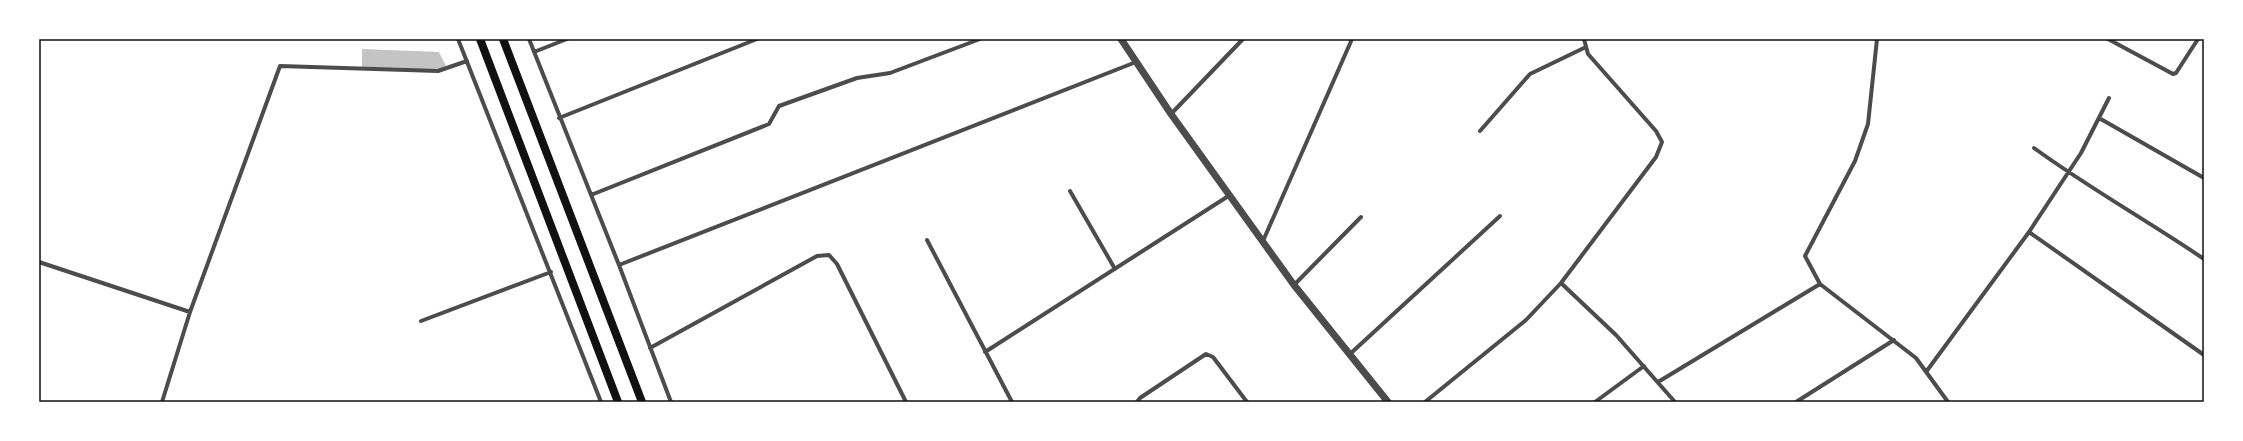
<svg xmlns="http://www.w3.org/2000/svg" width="2243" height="441" viewBox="0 0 2243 441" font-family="'Roboto Condensed',sans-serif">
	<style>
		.building { fill: #c4c4c4 }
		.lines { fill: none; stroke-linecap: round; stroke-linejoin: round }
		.minor { stroke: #4c4c4c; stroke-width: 4 }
		.tertiary { stroke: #4c4c4c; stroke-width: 7 }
		.secondary { stroke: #111; stroke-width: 8 }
		.neatline { fill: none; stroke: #111; stroke-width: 1.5 }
	</style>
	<rect width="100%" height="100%" fill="#fff"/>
	<path class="building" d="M362 49 439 52 446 66 438 70 362 67Z"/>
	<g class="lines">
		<path class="minor" d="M458 39 601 402
			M529 39 619 265 671 402
			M1877 39 1868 124 1855 161 1805 256 1820 284 1916 358 1948 402
			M2108 39 2173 74 2176 73 2198 39
			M534 52 567 39
			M1171 114 1243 39
			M559 118 757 39
			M2099 118 2204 178
			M1480 131 1530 74 1586 47
			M2034 148C2089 188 2148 221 2204 259
			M1070 191 1115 269
			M591 195 769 124 779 106 857 78 890 73 980 39
			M2029 232 2204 355
			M927 240 1012 402
			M1263 241 1352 39
			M39 262 190 312
			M619 265 1136 62
			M1561 283 1616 335 1675 402
			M1294 285 1361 217
			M421 321 551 272
			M650 348 817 256 829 255 837 264 906 402
			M985 352 1230 195
			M1350 354 1500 216
			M1926 372 2029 232 2081 153 2109 98
			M1658 382 1820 284
			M162 402 190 312 280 66 438 71 467 61
			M1137 402 1140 398 1206 354 1213 357 1247 402
			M1425 402 1526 320 1561 283 1656 157 1662 142 1656 131 1588 54 1584 39
			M1595 402 1644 366
			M1796 402 1894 340"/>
		<path class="tertiary" d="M1121 39 1171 114 1294 285 1388 402"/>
		<path class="secondary" d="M480 39 618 402
			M503 39 642 402"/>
	</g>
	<rect width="2243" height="441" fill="none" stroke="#ffffff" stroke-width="80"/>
	<rect x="40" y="40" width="2163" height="361" class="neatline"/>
</svg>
